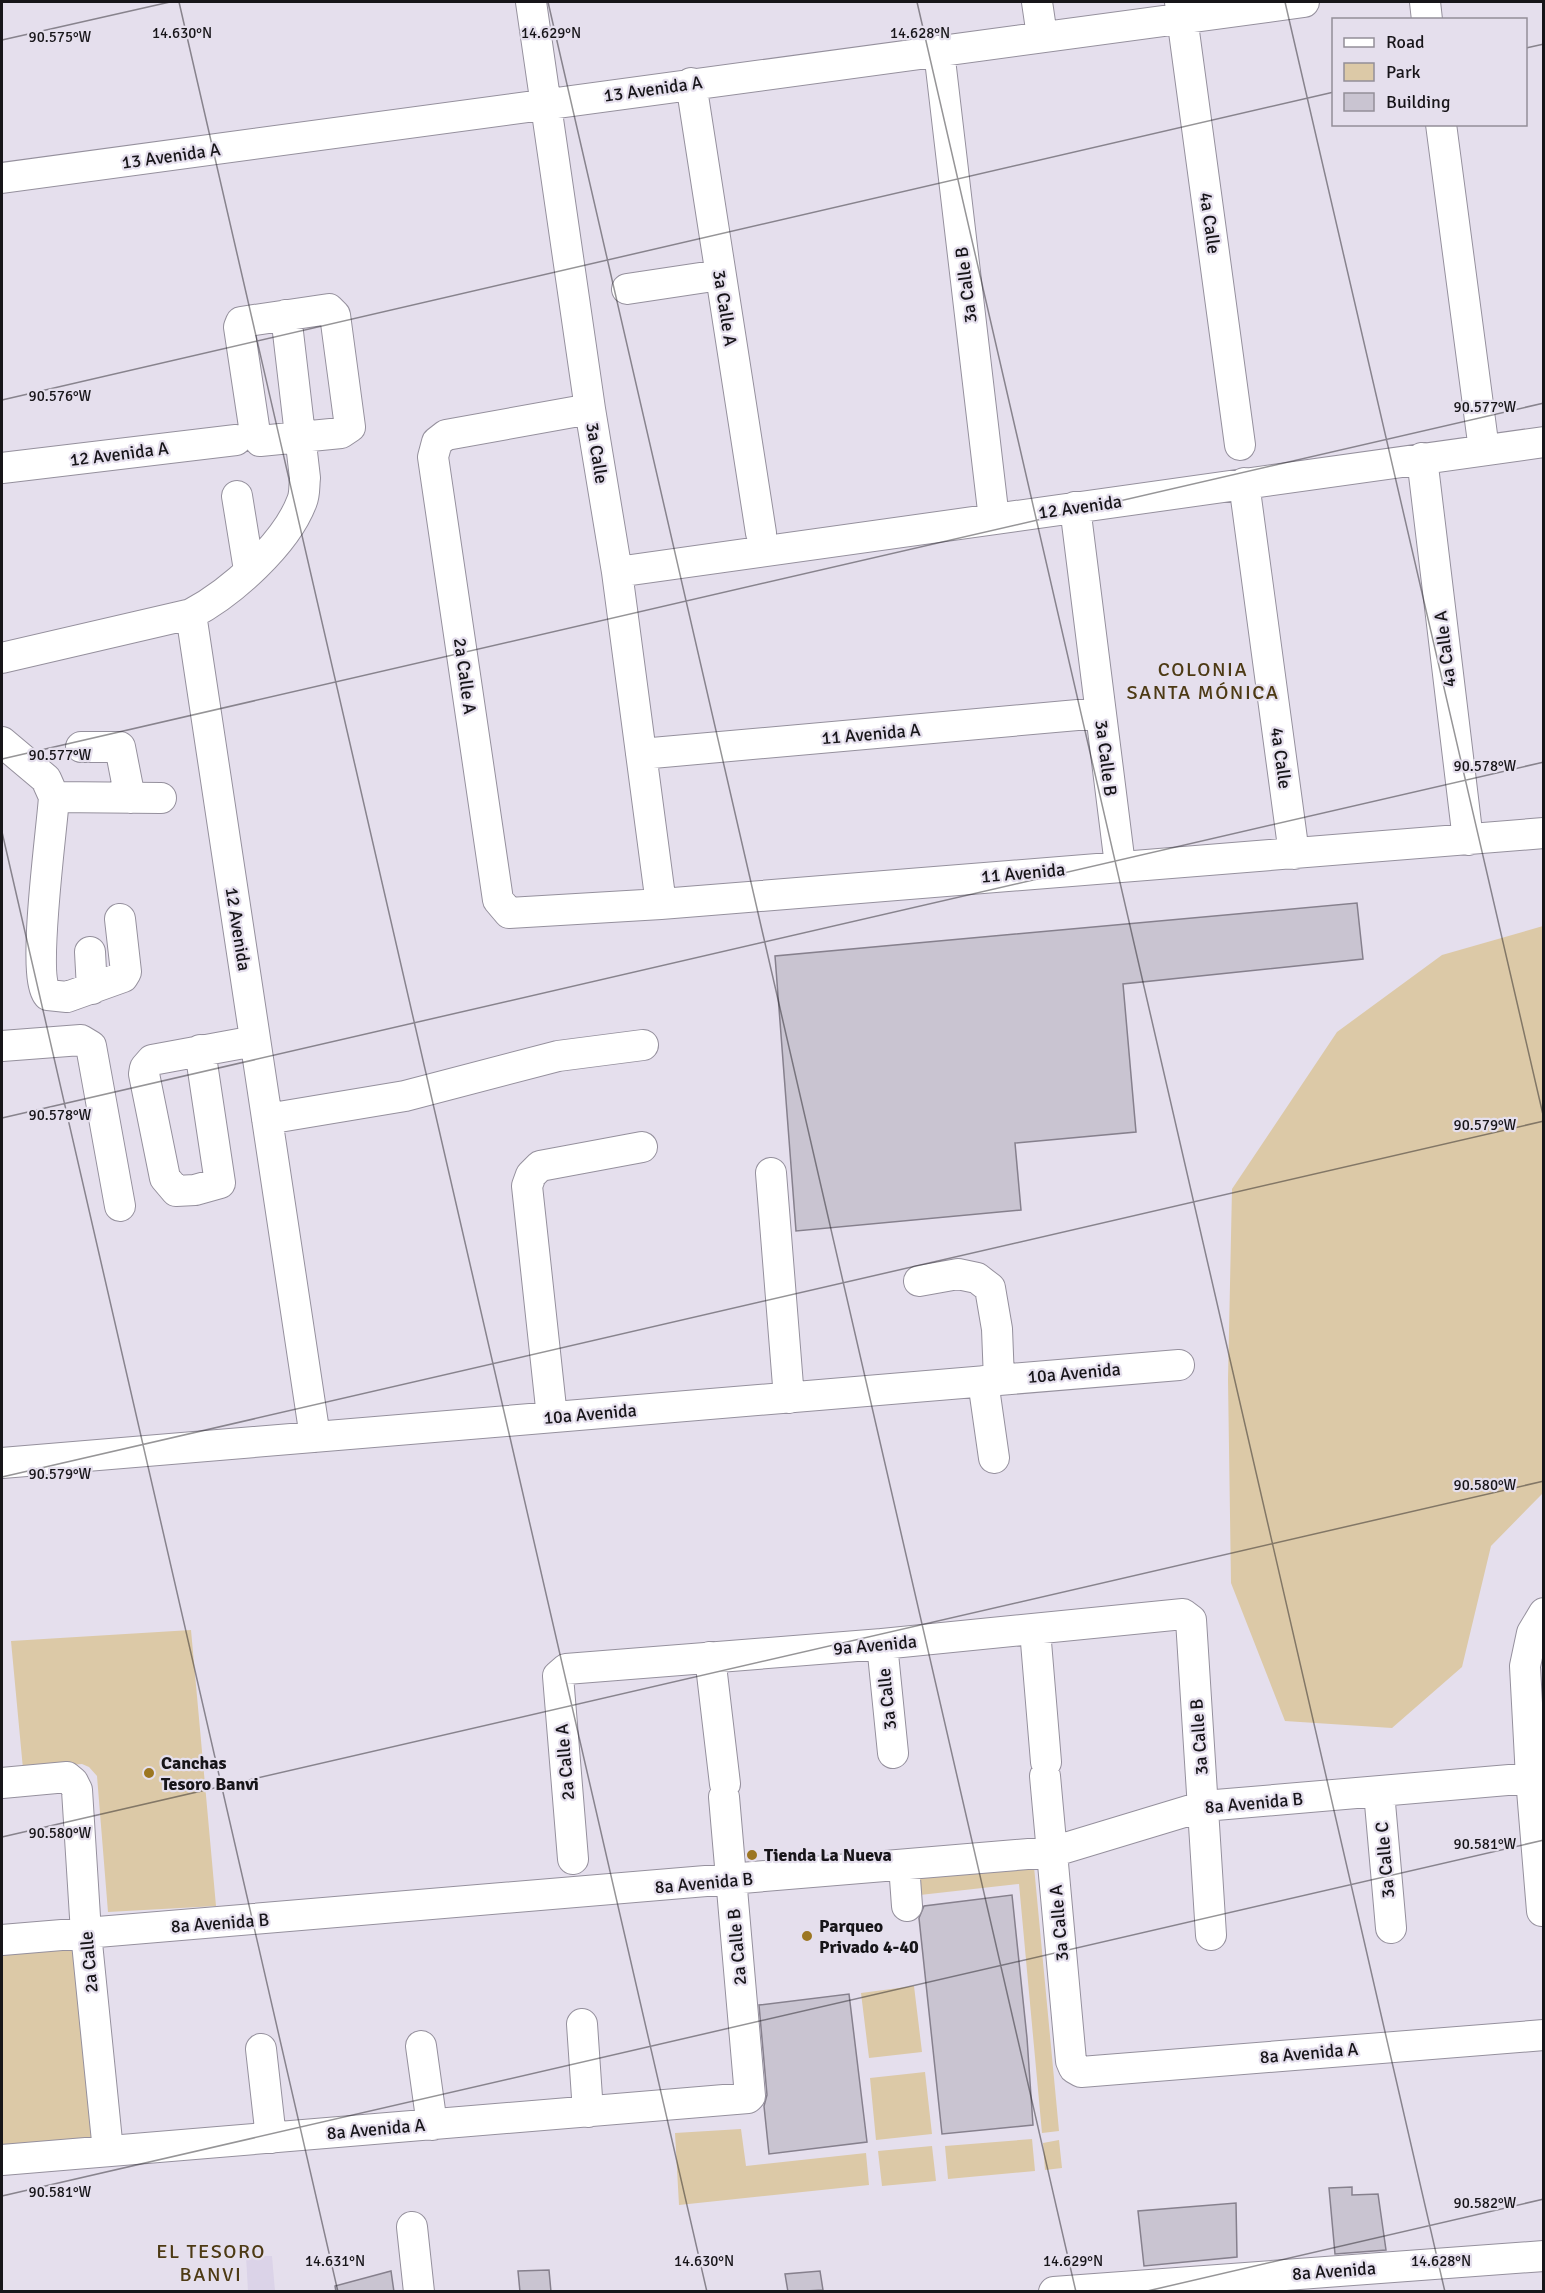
<svg xmlns="http://www.w3.org/2000/svg" width="1545" height="2293" viewBox="0 0 1545 2293" font-family="Signika,sans-serif">
	<style>
		.built { fill: #dbd3e8 }
		.green { fill: #dcc9a7 }
		.building { fill: #c9c4d1; stroke: #86808d; stroke-width: 1.5 }
		.lines { fill: none; stroke-linecap: round; stroke-linejoin: round }
		.minor-casing { stroke: #95909d; stroke-width: 32 }
		.minor { stroke: #fff; stroke-width: 30 }
		.ticks { fill: none; stroke: #171519; stroke-width: 1.5; stroke-opacity: 0.45 }
		.poi-dot { fill: #9c7622; stroke: #e5dfed; stroke-width: 2 }
		.labels { text-anchor: middle; stroke-width: 4.5; stroke-linejoin: round; paint-order: stroke }
		.street-label { font-size: 18px; fill: #171519; stroke: #e5dfed }
		.poi-label { font-size: 18px; font-weight: bold; fill: #171519; stroke: #e5dfed; text-anchor: start }
		.neighbourhood-label { font-size: 20px; letter-spacing: 1.5px; fill: #4d3a14; stroke: #e5dfed }
		.ticks-label { font-size: 15px; text-anchor: middle; fill: #171519; stroke: #e5dfed; stroke-width: 4.5; stroke-linejoin: round; paint-order: stroke }
	</style>
	<rect width="100%" height="100%" fill="#e5dfed"/>
	<path class="built" d="M246 2256H272L275 2291H248Z"/>
	<path class="green" d="M1543 926V1493L1491 1546 1462 1667 1392 1728 1285 1721 1231 1583 1228 1380 1232 1189 1337 1032 1442 955Z
		M191 1630 216 1906 108 1912 97 1776 89 1767 82 1764 23 1769 11 1641Z
		M1033 1856 1059 2131 1042 2133 1019 1884 920 1895 917 1869Z
		M80 1941 100 2144 2 2152V1947Z
		M914 1986 922 2052 869 2058 861 1993Z
		M925 2072 932 2134 876 2140 870 2078Z
		M741 2129 746 2166 866 2153 869 2185 679 2205 675 2133Z
		M1032 2139 1035 2171 948 2179 945 2146Z
		M1059 2140 1062 2168 1045 2170 1043 2143Z
		M932 2146 936 2181 882 2186 878 2151Z"/>
	<path class="building" d="M1357 903 1363 959 1123 984 1136 1132 1015 1143 1021 1210 796 1231 775 956Z
		M1012 1895 1027 2038 1033 2125 942 2134 919 1918 924 1906Z
		M849 1994 867 2142 769 2154 764 2106 767 2095 759 2005Z
		M1352 2187V2195L1378 2194 1386 2250 1335 2254 1329 2188Z
		M1236 2203 1237 2257 1144 2266 1138 2211Z
		M549 2270 551 2292H520L518 2271Z
		M391 2271 394 2292H336L335 2286Z
		M820 2271 823 2290 788 2292 785 2274Z"/>
	<g class="lines">
		<g class="minor-casing">
			<path id="minor" d="M531 2 590 409 617 572 661 904
				M1037 2 1042 36
				M1180 2 1240 445
				M1425 2 1427 20
				M939 51 994 519
				M691 83 761 533
				M1441 124 1484 450
				M2 178 1304 2
				M627 289 720 275
				M329 309 335 315 350 427 341 433 260 441 255 433 239 327 241 322Z
				M590 409 446 435 437 442 433 457 498 900 509 913 661 904 1544 833
				M1422 458 1468 840
				M2 468 236 440
				M1244 483 1294 854
				M237 496 249 570
				M1075 507 1120 865
				M617 572 1544 442
				M191 614C231 593 286 544 302 501 305 494 304 485 305 478L286 315
				M2 658 191 614 315 1437
				M2 742 46 779 54 797C52 830 31 976 48 995L67 997 123 977 126 972 120 919
				M81 747H120L130 798
				M641 754 1100 713
				M54 797 161 798
				M90 952 92 989
				M2 1046 81 1040 91 1046 120 1206
				M200 1050 220 1183 195 1190 176 1191 165 1178 144 1074 145 1068 152 1060 255 1041
				M267 1119 405 1096 558 1056 643 1045
				M771 1173 789 1398
				M919 1281 958 1274 977 1278 990 1288 997 1329 999 1380
				M983 1381 994 1458
				M552 1417 527 1186 531 1175 540 1166 642 1147
				M2 1463 1179 1365
				M1035 1630 1046 1762
				M882 1644 893 1753
				M710 1657 725 1784
				M1045 1776 1071 2061 1074 2068 1081 2072 1544 2035
				M2 1783 67 1777 73 1782 77 1790 86 1933 108 2151
				M1379 1792 1391 1928
				M573 1859 558 1676 566 1669 882 1644 1183 1614 1191 1620 1211 1935
				M904 1865 907 1906
				M1542 1911 1531 1778 1525 1666 1532 1633 1544 1613
				M2 1940 1052 1852 1204 1806 1544 1777
				M582 2024 588 2112
				M421 2046 432 2125
				M261 2049 271 2138
				M2 2160 748 2098 750 2096 724 1797
				M412 2227 419 2292
				M1054 2292 1544 2256"/>
		</g>
		<use href="#minor" class="minor"/>
	</g>
	<path class="ticks" d="M179 2 707 2292M548 2 1076 2292M917 2 1445 2292M1285 2 1544 1119M2 40 170 2M1526 48 1544 44M2 400 1334 92M2 759 1544 403M2 832 338 2292M2 1118 1544 762M2 1477 1544 1121M2 1837 1544 1481M2 2196 1544 1840M1143 2292 1544 2199"/>
	<g class="poi-dot">
		<circle cx="149" cy="1773" r="6"/>
		<circle cx="752" cy="1855" r="6"/>
		<circle cx="807" cy="1936" r="6"/>
	</g>
	<g class="labels">
		<g class="street-label">
			<text transform="translate(653 89) rotate(-8)" y="6">13 Avenida A</text>
			<text transform="translate(171 156) rotate(-8)" y="6">13 Avenida A</text>
			<text transform="translate(1210 223) rotate(82)" y="6">4a Calle</text>
			<text transform="translate(966 285) rotate(-97)" y="6">3a Calle B</text>
			<text transform="translate(725 308) rotate(81)" y="6">3a Calle A</text>
			<text transform="translate(597 453) rotate(81)" y="6">3a Calle</text>
			<text transform="translate(119 454) rotate(-7)" y="6">12 Avenida A</text>
			<text transform="translate(1080 507) rotate(-8)" y="6">12 Avenida</text>
			<text transform="translate(1445 649) rotate(-97)" y="6">4a Calle A</text>
			<text transform="translate(465 676) rotate(82)" y="6">2a Calle A</text>
			<text transform="translate(871 734) rotate(-5)" y="6">11 Avenida A</text>
			<text transform="translate(1106 758) rotate(83)" y="6">3a Calle B</text>
			<text transform="translate(1281 758) rotate(82)" y="6">4a Calle</text>
			<text transform="translate(1023 873) rotate(-5)" y="6">11 Avenida</text>
			<text transform="translate(238 929) rotate(81)" y="6">12 Avenida</text>
			<text transform="translate(1074 1373) rotate(-5)" y="6">10a Avenida</text>
			<text transform="translate(590 1414) rotate(-5)" y="6">10a Avenida</text>
			<text transform="translate(875 1645) rotate(-5)" y="6">9a Avenida</text>
			<text transform="translate(887 1699) rotate(-96)" y="6">3a Calle</text>
			<text transform="translate(1199 1737) rotate(-94)" y="6">3a Calle B</text>
			<text transform="translate(565 1762) rotate(-95)" y="6">2a Calle A</text>
			<text transform="translate(1254 1803) rotate(-5)" y="6">8a Avenida B</text>
			<text transform="translate(1385 1860) rotate(-95)" y="6">3a Calle C</text>
			<text transform="translate(704 1883) rotate(-5)" y="6">8a Avenida B</text>
			<text transform="translate(220 1923) rotate(-4)" y="6">8a Avenida B</text>
			<text transform="translate(1059 1923) rotate(-95)" y="6">3a Calle A</text>
			<text transform="translate(737 1947) rotate(-95)" y="6">2a Calle B</text>
			<text transform="translate(89 1962) rotate(-95)" y="6">2a Calle</text>
			<text transform="translate(1309 2053) rotate(-5)" y="6">8a Avenida A</text>
			<text transform="translate(376 2129) rotate(-5)" y="6">8a Avenida A</text>
			<text transform="translate(1334 2271) rotate(-4)" y="6">8a Avenida</text>
		</g>
		<g class="poi-label">
			<text x="161" y="1769">Canchas<tspan x="161" dy="21">Tesoro Banvi</tspan></text>
			<text x="764" y="1861">Tienda La Nueva</text>
			<text x="819" y="1932">Parqueo<tspan x="819" dy="21">Privado 4-40</tspan></text>
		</g>
		<g class="neighbourhood-label">
			<text x="1203" y="676">COLONIA<tspan x="1203" dy="23">SANTA MÓNICA</tspan></text>
			<text x="211" y="2258">EL TESORO<tspan x="211" dy="23">BANVI</tspan></text>
		</g>
	</g>
	<g class="ticks-label">
		<text x="182" y="38">14.630°N</text>
		<text x="551" y="38">14.629°N</text>
		<text x="920" y="38">14.628°N</text>
		<text x="60" y="42">90.575°W</text>
		<text x="60" y="401">90.576°W</text>
		<text x="1485" y="412">90.577°W</text>
		<text x="60" y="760">90.577°W</text>
		<text x="1485" y="771">90.578°W</text>
		<text x="60" y="1120">90.578°W</text>
		<text x="1485" y="1130">90.579°W</text>
		<text x="60" y="1479">90.579°W</text>
		<text x="1485" y="1490">90.580°W</text>
		<text x="60" y="1838">90.580°W</text>
		<text x="1485" y="1849">90.581°W</text>
		<text x="60" y="2197">90.581°W</text>
		<text x="1485" y="2208">90.582°W</text>
		<text x="335" y="2266">14.631°N</text>
		<text x="704" y="2266">14.630°N</text>
		<text x="1073" y="2266">14.629°N</text>
		<text x="1441" y="2266">14.628°N</text>
	</g>
	<rect width="1545" height="2293" fill="none" stroke="#171519" stroke-width="6"/>
	<rect x="1332" y="18" width="195" height="108" fill="#e5dfed" stroke="#938e98" stroke-width="1.5"/>
	<rect x="1344" y="38" width="30" height="9" fill="#ffffff" stroke="#938e98" stroke-width="1.5"/>
	<text x="1386" y="48" font-size="18" fill="#171519">Road</text>
	<rect x="1344" y="63" width="30" height="18" fill="#dcc9a7" stroke="#938e98" stroke-width="1.5"/>
	<text x="1386" y="78" font-size="18" fill="#171519">Park</text>
	<rect x="1344" y="93" width="30" height="18" fill="#c9c4d1" stroke="#938e98" stroke-width="1.5"/>
	<text x="1386" y="108" font-size="18" fill="#171519">Building</text>
</svg>
